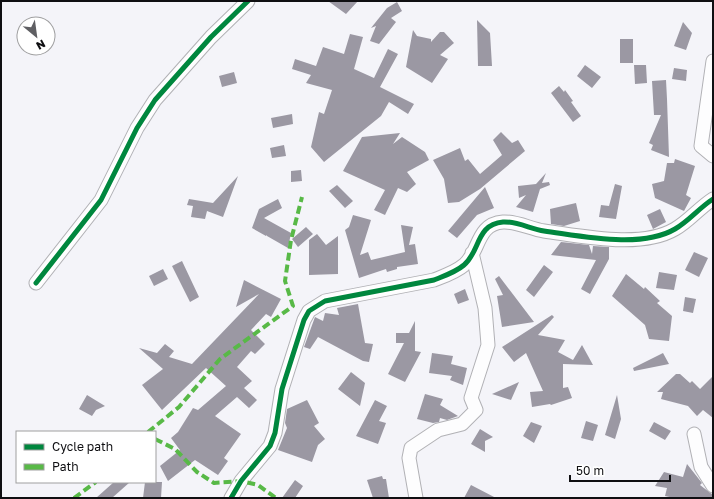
<svg xmlns="http://www.w3.org/2000/svg" width="714" height="499" viewBox="0 0 714 499" font-family="'Golos Text',sans-serif">
	<style>
		.building { fill: #9b98a3 }
		.lines { fill: none; stroke-linecap: round; stroke-linejoin: round }
		.minor-casing { stroke: #b1b1b5; stroke-width: 15 }
		.minor { stroke: #fdfdfe; stroke-width: 13 }
		.quiet { stroke: #58b947; stroke-width: 4; stroke-dasharray: 8 4; stroke-linecap: butt }
		.cycleway-casing { stroke: #fff; stroke-width: 8 }
		.cycleway { stroke: #00873e; stroke-width: 5 }
	</style>
	<rect width="100%" height="100%" fill="#f4f4f9"/>
	<path class="building" d="M328 1H358L346 14Z
		M397 2 402 11 391 18 396 22 379 44 370 41 376 26 371 28 387 8Z
		M477 20 490 33 492 66H478Z
		M683 22 692 33 686 50 674 46Z
		M413 30 417 36 431 39V42L440 32H444L454 43 440 55 448 59 432 83 406 67Z
		M350 34 363 37 354 69 374 78 388 49 398 54 380 87 414 104 408 114 389 102 381 116 324 162 311 147 319 112 324 114 332 90 306 83 311 75 292 69 295 59 316 66 323 47 344 54Z
		M620 39H633V63H620Z
		M585 65 601 77 592 88 577 76Z
		M634 65H646L647 83 635 84Z
		M674 68 687 70 686 81 672 79Z
		M234 72 237 83 222 87 219 76Z
		M666 80 667 99 669 157 651 150 653 145 649 143 661 115H654L652 81Z
		M559 86 564 92 565 90 573 101 571 102 581 116 573 122 551 93Z
		M292 114 293 124 273 128 271 118Z
		M501 132 512 143 518 140 525 151 480 189 459 202 448 203 444 179 433 160 460 148 465 161 468 159 480 174 502 155 493 140Z
		M400 133 393 144 402 137 425 152 429 160 407 172 416 184 407 192 398 188 385 215 374 210 385 190 343 171 362 137Z
		M284 145 286 156 272 158 270 148Z
		M675 159 695 166 686 195 691 198 684 211 655 198 652 184 664 181 667 163H674Z
		M301 170 302 181 291 182V171Z
		M546 173 542 183 549 182 550 185 540 189 533 212 516 207 526 195 519 198 518 186 536 184Z
		M238 176 223 217 207 211 205 219 191 217 193 206 187 205 189 199 213 203Z
		M615 184 622 186 616 219 599 217 601 205 609 206Z
		M337 185 353 201 345 208 329 191Z
		M485 187 494 208 477 215 457 238 448 231Z
		M278 199 282 208 264 218 291 233 288 248 267 236V235L266 236 252 228 259 209Z
		M576 203 580 221 564 226 551 224 550 209Z
		M660 209 666 222 653 229 647 215Z
		M353 215 371 220 360 255 368 252 371 260 405 252 401 225 413 227 409 245 415 244 418 264 397 267V269L387 272 386 269 359 278 345 230 349 227Z
		M306 227 313 234 298 247 292 239Z
		M317 234 326 245 338 236V274L309 275V240Z
		M561 242 589 245 592 254 593 246 609 247V259L590 294 581 289 596 260 551 255Z
		M694 252 708 258 699 277 685 270Z
		M182 261 199 297 190 302 172 266Z
		M544 265 553 272 534 297 526 290Z
		M163 269 168 279 154 286 149 276Z
		M659 272 677 275 674 290 656 288Z
		M626 274 644 289 645 287 660 301 657 303 672 316 669 341 649 339 645 325 612 296Z
		M499 276 534 322 502 327 497 296 503 295 495 279Z
		M244 280 281 299 271 317 266 314 251 330 265 344 255 354 251 351 237 367 252 381 244 388 257 400 249 408 237 397 215 416 241 434 224 458 228 461 218 475 195 460 168 481 160 466 180 450 171 438 178 432 193 408 198 410 226 386 206 368 162 410 142 385 163 369 139 348 157 353 165 344 174 351 169 357 192 364 259 294 236 307Z
		M465 289 469 300 458 304 454 294Z
		M685 297 696 299 693 313 683 311Z
		M358 304 365 343 373 344 369 362 363 361 318 337 310 349 304 347 315 317 323 321 325 313 339 315 337 308Z
		M552 315 554 317 538 335 565 340 558 352 573 360 582 345 593 365 563 364V388L568 387 572 398 551 405 550 404 532 407 530 392 543 391 526 353 514 362 502 347Z
		M415 321V351L421 352 405 382 388 374 404 343H396V333H409Z
		M432 353 453 356 451 364 467 368 463 385 450 380 452 376 429 373Z
		M663 353 669 364 634 371 633 368Z
		M351 372 365 383 360 406 338 389Z
		M676 374H680L690 383 692 381 700 389 713 376V418L703 410 697 416 688 406 661 399 663 392H657Z
		M519 382 511 400 492 394Z
		M425 394 443 399 440 405 458 416 447 420 440 418 439 422 433 423 417 419Z
		M87 395 105 406 96 410 92 416 79 409Z
		M617 395 621 419 615 439 605 435Z
		M307 400 319 423 314 426 325 439 318 445 312 462 278 450 287 428 285 423 287 409Z
		M375 400 387 406 379 421 386 423 378 444 356 436Z
		M586 421 598 425 593 441 581 438Z
		M531 422 542 426 534 443 523 436Z
		M654 422 671 431 665 440 649 431Z
		M480 429 493 437 485 441V452L471 444Z
		M687 464 702 483 700 485 713 495V498H674L665 496 667 488 655 486 664 472 683 477Z
		M382 476 383 479H386L389 498H373L367 480Z
		M295 480 303 486 295 498H282Z
		M114 482H130L112 498H96Z
		M145 482H162L161 498H143Z
		M471 485 496 498H464Z"/>
	<g class="lines">
		<g class="minor-casing">
			<path id="minor" d="M713 61 701 146 713 156
				M36 283 101 200 137 128 155 100 211 37 248 1
				M694 434 701 467 713 486
				M231 498 241 481 270 446 275 433 282 389 304 320 309 311 325 301 434 280C444 276 456 272 464 265 480 252 476 224 503 222 516 221 531 229 544 231 582 236 641 249 675 229 689 221 699 208 713 199
				M416 498 409 458 411 448 438 430 462 424 476 410 471 398 488 345 485 308 472 253"/>
		</g>
		<use href="#minor" class="minor"/>
		<path class="quiet" d="M148 432 179 407 220 359 293 306 285 281 291 240 302 197
			M155 439 175 449 197 472 214 483 241 481 258 485 276 498
			M74 498 96 482"/>
		<g class="cycleway-casing">
			<path id="cycleway" d="M36 283 101 200 137 128 155 100 211 37 248 1
				M231 498 241 481 270 446 275 433 282 389 304 320 309 311 325 301 434 280C444 276 456 272 464 265 480 252 476 224 503 222 516 221 531 229 544 231 582 236 641 249 675 229 689 221 699 208 713 199"/>
		</g>
		<use href="#cycleway" class="cycleway"/>
	</g>
	<rect width="714" height="499" fill="none" stroke="#0f0f12" stroke-width="4"/>
	<rect x="16" y="431" width="140" height="52" fill="#ffffff" stroke="#9f9fa0"/>
	<rect x="24" y="444" width="20" height="6" fill="#00873e" stroke="#9f9fa0"/>
	<text x="52" y="451" font-size="12" fill="#0f0f12">Cycle path</text>
	<rect x="24" y="464" width="20" height="6" fill="#58b947" stroke="#9f9fa0"/>
	<text x="52" y="471" font-size="12" fill="#0f0f12">Path</text>
	<g transform="translate(36 36) rotate(151)"><circle r="19" fill="#ffffff" stroke="#9f9fa0"/>
	<path d="M0-3L7 15L0 10L-7 15Z" fill="#5f5f63"/>
	<text y="-6" font-size="11" font-weight="bold" text-anchor="middle" fill="#0f0f12">N</text>
	</g>
	<path d="M570 475v6h100v-6" fill="none" stroke="#0f0f12" stroke-width="2"/>
	<text x="576" y="475" font-size="12" fill="#0f0f12" stroke="#ffffff" stroke-width="3" paint-order="stroke">50 m</text>
</svg>
